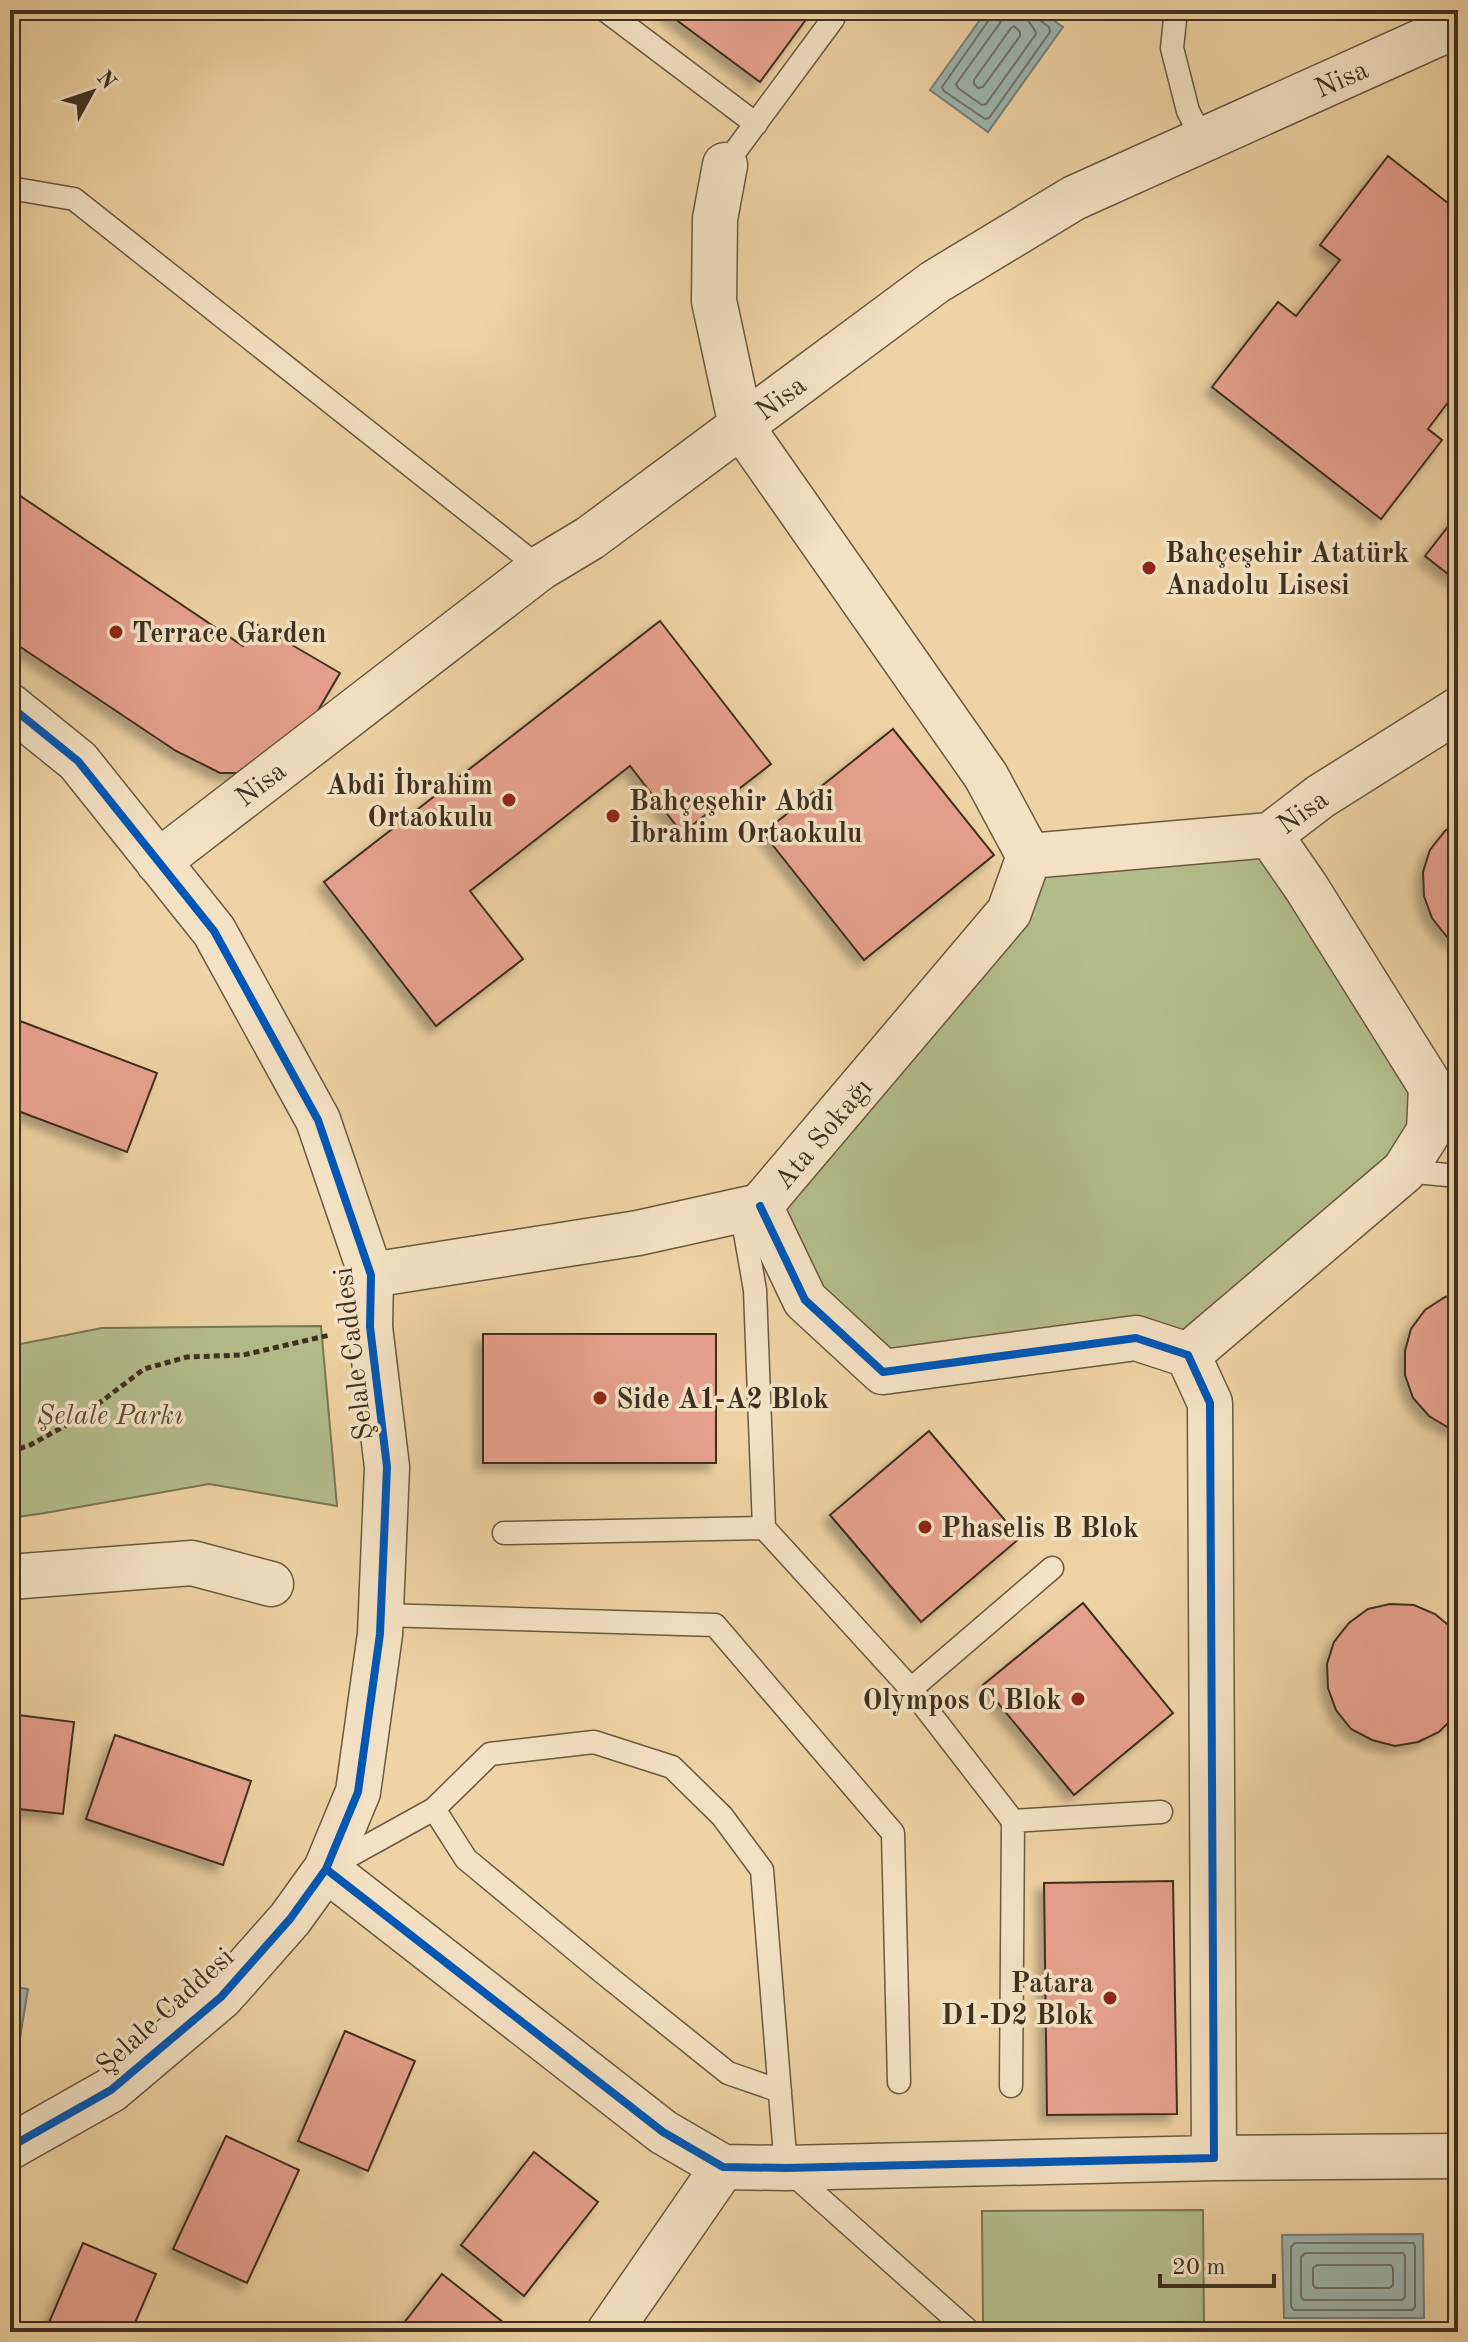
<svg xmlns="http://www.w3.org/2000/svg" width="1468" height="2342" viewBox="0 0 1468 2342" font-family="'Old Standard TT',serif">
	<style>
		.green { fill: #b3bd8b; stroke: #797655; stroke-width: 2 }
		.water { fill: #9db5b0; stroke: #777f76; stroke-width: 2 }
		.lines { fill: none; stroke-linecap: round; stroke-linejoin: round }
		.shore { stroke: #6e7268; stroke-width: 2 }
		.building { fill: #e6a18e; stroke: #3f2f1f; stroke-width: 2; filter: url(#shadow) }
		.lane-casing { stroke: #6b5840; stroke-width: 25 }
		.street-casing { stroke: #6b5840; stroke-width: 47 }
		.path { stroke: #3f2f1f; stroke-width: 5; stroke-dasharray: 6 4; stroke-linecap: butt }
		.lane { stroke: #f5e2c4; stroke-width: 22 }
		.street { stroke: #f5e2c4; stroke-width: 44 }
		.cycleway-casing { stroke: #f5e2c4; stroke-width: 13 }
		.cycleway { stroke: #0057b8; stroke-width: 8 }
		.poi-dot { fill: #8f2418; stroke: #f5e2c4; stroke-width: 3 }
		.labels { text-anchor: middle; stroke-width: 7; stroke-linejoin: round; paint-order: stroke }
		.street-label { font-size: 28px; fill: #3f2f1f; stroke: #f5e2c4 }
		.poi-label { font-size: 28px; font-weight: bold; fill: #3f2f1f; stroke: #f5e2c4; text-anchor: start }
		.park-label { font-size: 28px; font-style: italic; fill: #564b35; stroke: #f5e2c4 }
	</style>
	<defs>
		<filter id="shadow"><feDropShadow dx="-7" dy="7" stdDeviation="4" flood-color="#0004"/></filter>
	</defs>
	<rect width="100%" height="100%" fill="#efd2a5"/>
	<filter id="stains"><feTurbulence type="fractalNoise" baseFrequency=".0025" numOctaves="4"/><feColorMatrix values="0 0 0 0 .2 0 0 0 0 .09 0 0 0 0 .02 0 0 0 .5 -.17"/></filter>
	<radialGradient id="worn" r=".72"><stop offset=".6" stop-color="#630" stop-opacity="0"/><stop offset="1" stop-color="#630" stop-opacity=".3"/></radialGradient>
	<path class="green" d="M1270 835 1306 887 1429 1131 1188 1355 883 1372 760 1206 1029 856Z
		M321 1326 337 1506 209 1484 45 1513 10 1518V1346L102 1328Z
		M1203 2210 1204 2324H983L982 2211Z"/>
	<path class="water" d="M987 10H1039L1063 27 988 132 930 90Z
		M10 1986 28 1989 20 2038 10 2036Z
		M1423 2234 1424 2318H1284L1282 2235Z"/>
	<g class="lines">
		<path class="shore" d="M993 10 991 17 942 87 944 91 985 119 989 118 1050 32 1049 27 1037 18 1035 10
			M1003 10 1000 23 956 84 958 88 982 105 986 104 1036 34C1035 26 1025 23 1025 10
			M1014 26 1020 32V36L983 87 978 88 974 84V80L1011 28Z
			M1295 2243H1413L1415 2246V2307L1412 2310H1294L1291 2306V2247Z
			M1305 2253H1403L1405 2256V2297L1402 2300H1304L1301 2297V2257Z
			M1317 2265H1391L1393 2268V2285L1390 2288H1316L1313 2285V2268Z"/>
	</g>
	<path class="building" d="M663 10H813L760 82Z
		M1388 156 1458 211V389L1428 429 1442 440 1381 519 1212 387 1278 302 1296 316 1340 260 1320 245Z
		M10 489 243 646 256 624 340 673 303 736 245 773H220L176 751 10 640Z
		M1458 514V582L1425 556Z
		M660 621 771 764 682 833 630 766 470 891 523 959 436 1026 324 882Z
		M893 729 994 855 864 960 763 833Z
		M1458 821V943L1447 937 1432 918 1424 896 1423 872 1430 850 1445 831Z
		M20 1021 157 1073 127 1152 10 1108V1049Z
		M1458 1294V1430L1449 1428 1429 1416 1413 1398 1405 1375V1351L1411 1329 1425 1310 1445 1297Z
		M483 1334H716V1463H483Z
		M929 1431 1020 1538 921 1622 830 1515Z
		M1083 1603 1173 1713 1074 1795 983 1685Z
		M1390 1604 1414 1605 1435 1614 1453 1629 1458 1639V1710L1455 1716 1439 1732 1418 1742 1395 1746 1372 1740 1351 1729 1336 1710 1328 1688 1327 1664 1334 1642 1349 1623 1368 1609Z
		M10 1714 74 1722 63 1814 10 1808Z
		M115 1735 251 1781 223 1865 86 1819Z
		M1173 1881 1177 2114 1047 2115 1044 1883Z
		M345 2031 415 2061 368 2171 298 2141Z
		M226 2136 299 2170 247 2283 173 2249Z
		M534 2152 598 2202 524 2296 461 2245Z
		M83 2243 156 2274 131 2332H45Z
		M442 2274 504 2323 497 2332H397Z"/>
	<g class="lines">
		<g class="lane-casing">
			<path id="lane" d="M605 10 756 124
				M1176 10 1172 48 1188 111 1203 140
				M725 165 833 19
				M10 188 74 199 540 568
				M1404 1171 1458 1176
				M741 1210 755 1290 764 1528
				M504 1533 764 1528 911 1689 1013 1821 1011 2086
				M381 1615 715 1625 893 1833 899 2082
				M911 1689 1052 1568
				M434 1809 466 1859 601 1971 728 2073 780 2091
				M1013 1821 1161 1812
				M331 1866 434 1809 490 1754 594 1742 672 1767 722 1816 762 1870 786 2168 970 2332"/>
		</g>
		<g class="street-casing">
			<path id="street" d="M725 165 715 219 714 301 741 426 986 776 1029 856
				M10 706 78 761 214 931 318 1120 371 1275 370 1327 387 1467 380 1634 358 1792 326 1869 290 1919 221 1997 111 2090 10 2147
				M1029 856 1270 835 1321 796 1458 710
				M158 862 540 568 590 538 935 282 1074 198 1458 25
				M371 1275 638 1233 760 1206 1009 912 1029 856
				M1188 1355 1404 1171 1429 1131 1431 1087 1306 887 1270 835
				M10 1577 192 1563 271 1584
				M326 1869 663 2132 723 2167 786 2168 1214 2158 1210 1403 1188 1355 1136 1338 883 1372 805 1300 760 1206
				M1214 2158 1458 2156
				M609 2332 723 2167"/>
		</g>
		<path class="path" d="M10 1452 30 1445 81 1417 144 1369 187 1357 243 1355 330 1335"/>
		<use href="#lane" class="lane"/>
		<use href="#street" class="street"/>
		<g class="cycleway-casing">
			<path id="cycleway" d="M10 706 78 761 214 931 318 1120 371 1275 370 1327 387 1467 380 1634 358 1792 326 1869 290 1919 221 1997 111 2090 10 2147
				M326 1869 663 2132 723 2167 786 2168 1214 2158 1210 1403 1188 1355 1136 1338 883 1372 805 1300 760 1206"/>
		</g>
		<use href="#cycleway" class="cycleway"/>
	</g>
	<g class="poi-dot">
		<circle cx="1149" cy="568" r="8"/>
		<circle cx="116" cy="632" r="8"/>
		<circle cx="509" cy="800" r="8"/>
		<circle cx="613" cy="816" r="8"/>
		<circle cx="600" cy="1398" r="8"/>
		<circle cx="925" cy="1527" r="8"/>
		<circle cx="1078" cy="1699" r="8"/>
		<circle cx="1110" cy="1998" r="8"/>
	</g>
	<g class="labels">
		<g class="street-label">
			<text transform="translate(1341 78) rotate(-24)" y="10">Nisa</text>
			<text transform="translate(780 397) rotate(-37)" y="10">Nisa</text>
			<text transform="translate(260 783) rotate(-38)" y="10">Nisa</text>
			<text transform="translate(1302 811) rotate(-36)" y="10">Nisa</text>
			<text transform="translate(822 1133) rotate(-50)" y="10">Ata Sokağı</text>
			<text transform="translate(352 1354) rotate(-97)" y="10">Şelale Caddesi</text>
			<text transform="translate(164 2010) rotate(-42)" y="10">Şelale Caddesi</text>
		</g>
		<g class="poi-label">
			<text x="1165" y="562">Bahçeşehir Atatürk<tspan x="1165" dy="32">Anadolu Lisesi</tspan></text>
			<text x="132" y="642">Terrace Garden</text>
			<text x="493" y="794" text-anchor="end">Abdi İbrahim<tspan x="493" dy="32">Ortaokulu</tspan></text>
			<text x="629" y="810">Bahçeşehir Abdi<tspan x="629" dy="32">İbrahim Ortaokulu</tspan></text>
			<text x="616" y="1408">Side A1-A2 Blok</text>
			<text x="941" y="1537">Phaselis B Blok</text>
			<text x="1062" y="1709" text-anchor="end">Olympos C Blok</text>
			<text x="1094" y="1992" text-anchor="end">Patara<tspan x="1094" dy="32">D1-D2 Blok</tspan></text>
		</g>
		<g class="park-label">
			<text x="110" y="1424">Şelale Parkı</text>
		</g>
	</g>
	<rect width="1468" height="2342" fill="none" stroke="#efd2a5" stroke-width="40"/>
	<rect x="12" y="12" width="1444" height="2318" fill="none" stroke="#3f2f1f" stroke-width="4"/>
	<rect x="20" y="20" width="1428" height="2302" fill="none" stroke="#3f2f1f" stroke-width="2"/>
	<g transform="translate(92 92) rotate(50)" stroke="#f5e2c4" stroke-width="6" paint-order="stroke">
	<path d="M0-6L14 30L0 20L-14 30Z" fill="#3f2f1f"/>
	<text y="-12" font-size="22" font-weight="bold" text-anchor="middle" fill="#3f2f1f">N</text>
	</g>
	<path d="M1160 2274v12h114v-12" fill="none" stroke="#3f2f1f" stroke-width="4"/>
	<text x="1172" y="2274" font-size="24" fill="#3f2f1f" stroke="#f5e2c4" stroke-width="6" paint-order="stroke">20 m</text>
	<rect width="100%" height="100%" filter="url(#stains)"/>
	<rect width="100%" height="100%" fill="url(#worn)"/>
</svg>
